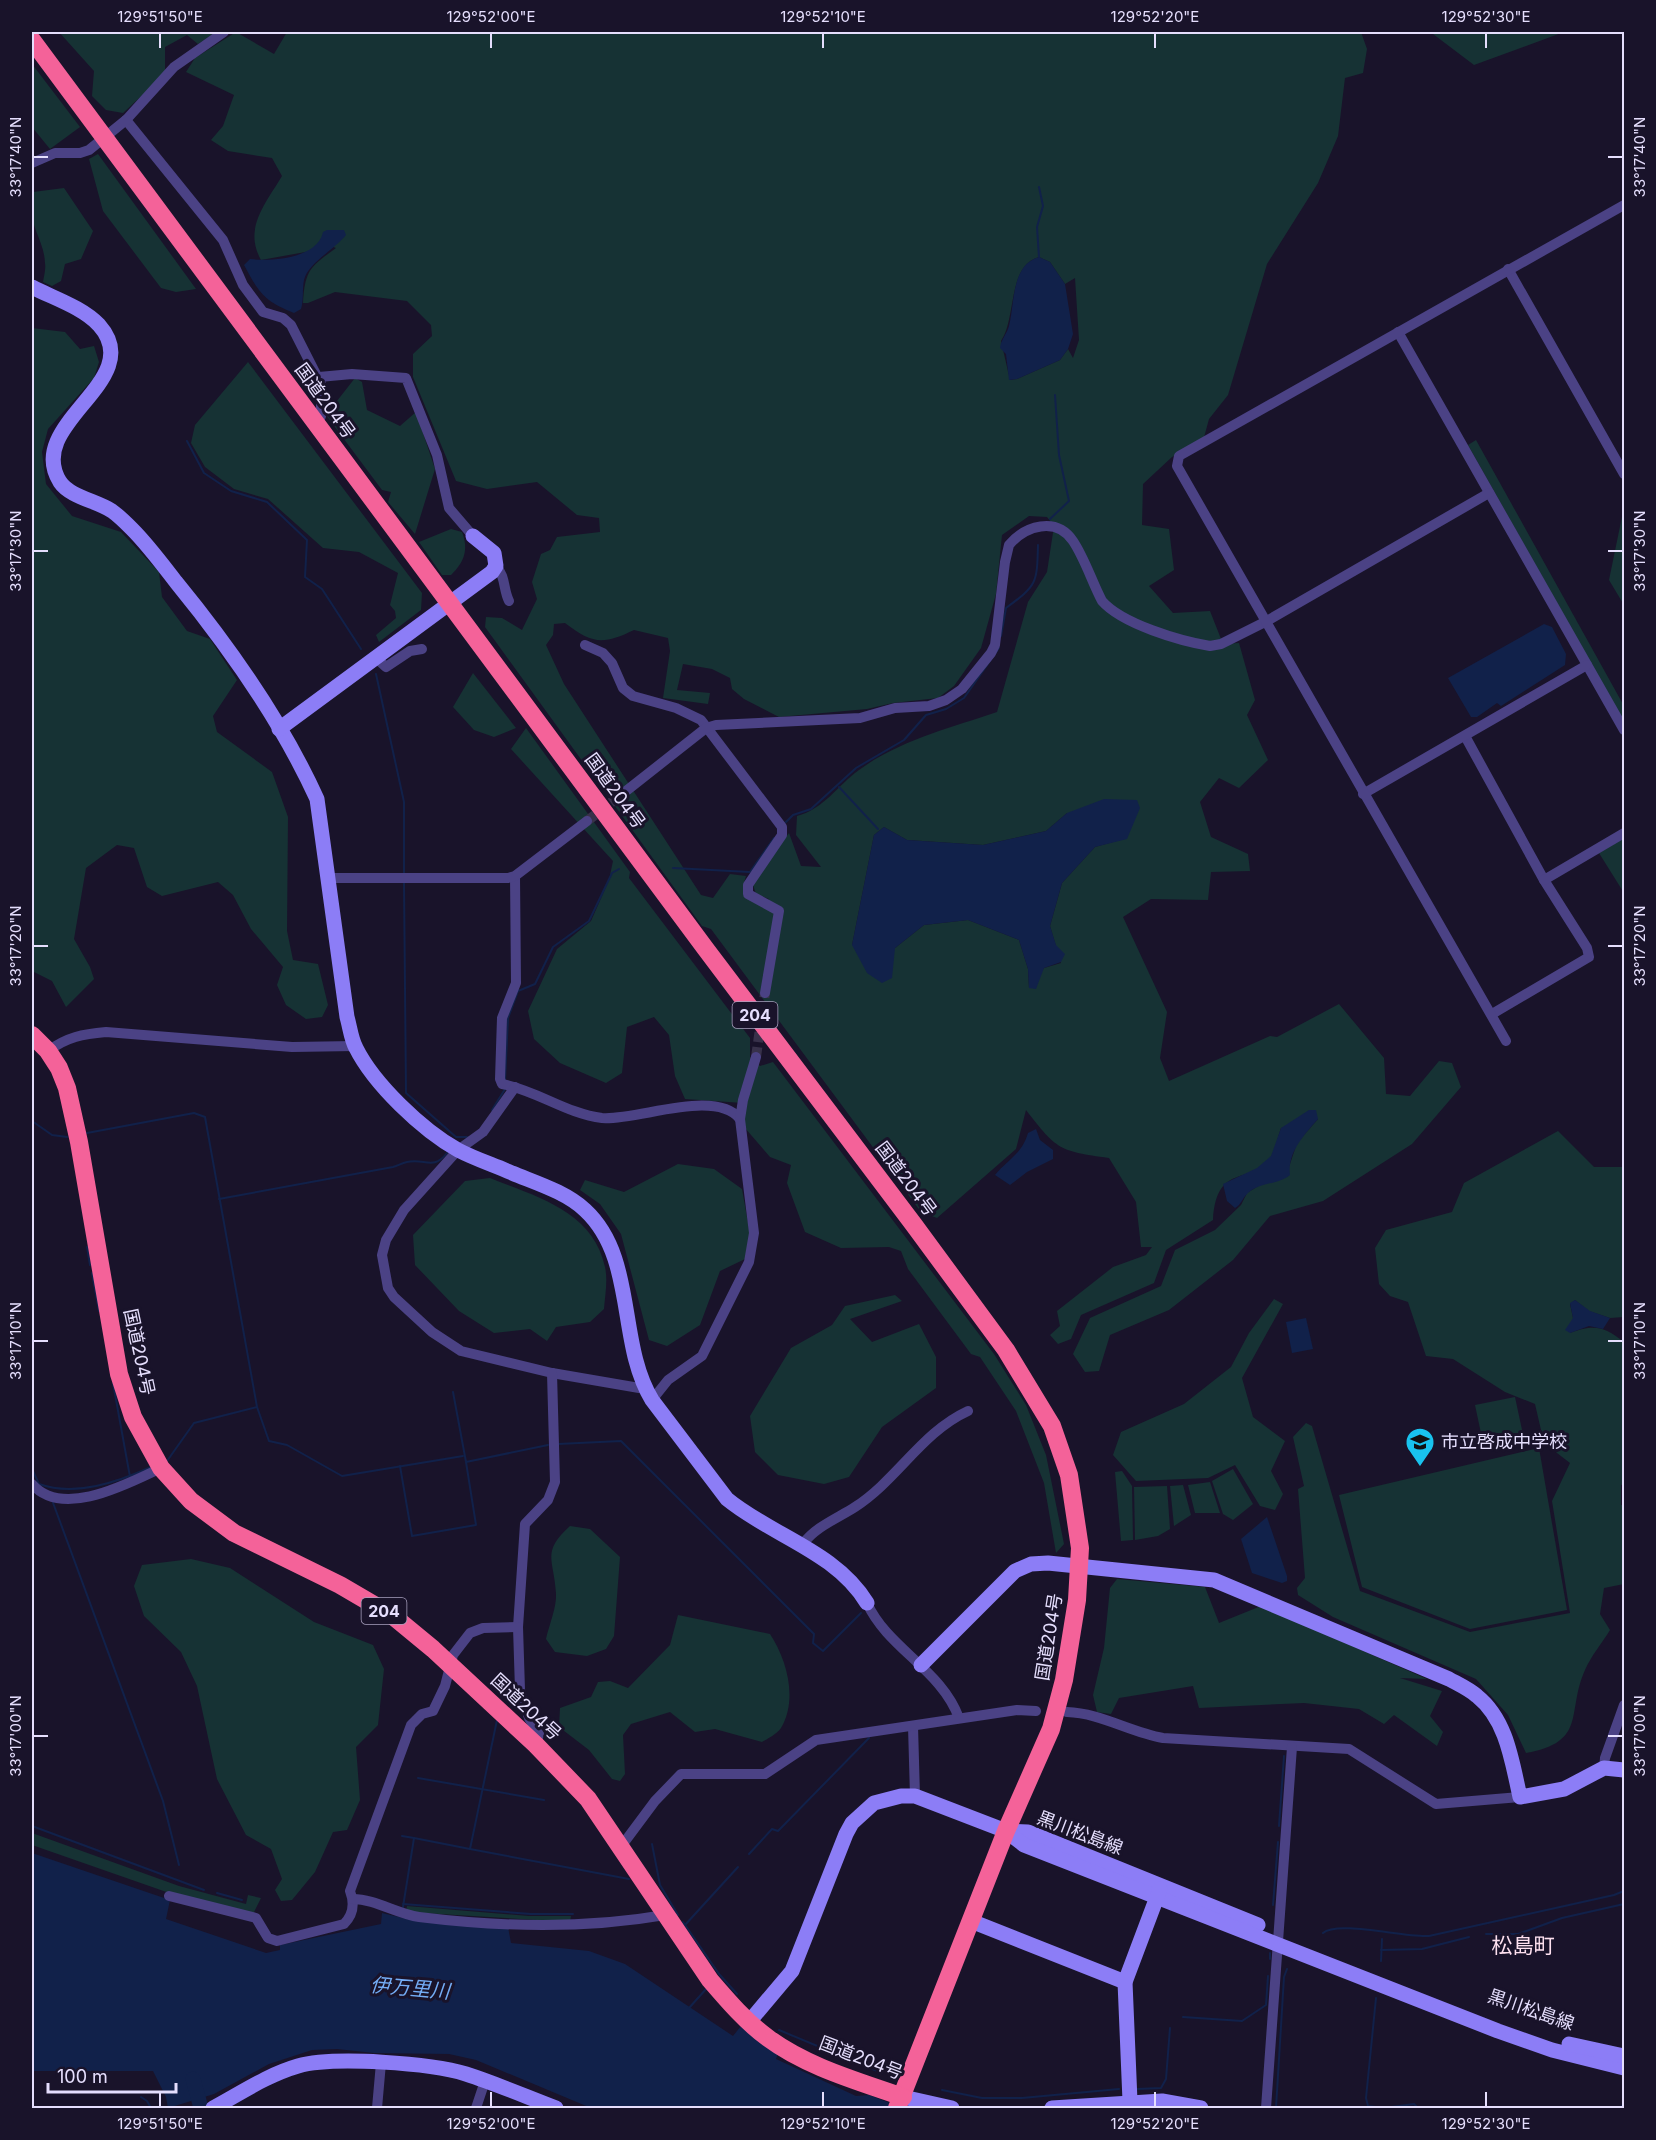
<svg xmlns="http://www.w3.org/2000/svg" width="1656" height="2140" font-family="Inter,'Noto Sans JP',sans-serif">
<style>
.green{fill:#163234;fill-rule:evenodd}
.water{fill:#11214a}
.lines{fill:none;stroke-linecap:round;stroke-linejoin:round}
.stream{stroke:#11214a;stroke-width:2}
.river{stroke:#11214a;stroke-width:15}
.street-tunnel{stroke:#38314a;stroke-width:10;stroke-dasharray:10 5;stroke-linecap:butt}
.street{stroke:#4b4285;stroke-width:10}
.secondary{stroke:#8c7df6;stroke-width:15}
.highway{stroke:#f46299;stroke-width:18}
.ticks{fill:none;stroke:#e5defd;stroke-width:2}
.labels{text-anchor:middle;stroke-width:6;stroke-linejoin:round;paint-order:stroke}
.shield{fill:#19132a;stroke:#a8a1be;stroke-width:1.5}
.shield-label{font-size:16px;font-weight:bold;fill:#e5defd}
.street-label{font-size:18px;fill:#e5defd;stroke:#19132a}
.poi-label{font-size:18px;fill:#e5defd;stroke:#19132a;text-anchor:start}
.water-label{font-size:20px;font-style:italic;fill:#74acf5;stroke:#19132a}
.quarter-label{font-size:21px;fill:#fde0ef;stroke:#19132a}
.neatline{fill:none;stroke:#e5defd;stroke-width:2}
.ticks-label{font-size:15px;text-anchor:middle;fill:#e5defd}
</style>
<rect width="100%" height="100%" fill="#19132a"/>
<g class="green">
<path d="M59 32H137L139 34 144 32H217L198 44 187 35 165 47V74L123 113 106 110 92 96 94 71Z"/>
<path d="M236 32 274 54 287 32H1361L1367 49 1363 73 1345 78 1338 136 1318 183 1267 264 1228 395 1209 419 1203 441 1172 457 1143 484 1142 525 1169 529 1174 570 1149 586 1173 613 1210 611 1223 644 1239 643 1255 700 1247 715 1268 760 1239 788 1219 778 1200 802 1211 837 1248 854 1250 871 1211 872 1208 900 1151 899 1123 917 1167 1012 1160 1058 1169 1081 1270 1036 1277 1037 1339 1004 1384 1058 1386 1094 1410 1096 1439 1061 1452 1063 1461 1087 1412 1144 1323 1201 1270 1216 1233 1260 1169 1310 1110 1335 1099 1371 1085 1372 1073 1354 1090 1318 1161 1286 1175 1250 1215 1230 1241 1205 1247 1193 1289 1167 1297 1143 1318 1119 1281 1128C1278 1136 1276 1148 1272 1155 1251 1188 1217 1160 1213 1220L1166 1250 1154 1283 1081 1315 1071 1339 1058 1344 1050 1335 1060 1326 1057 1311 1113 1267 1146 1255 1152 1247H1141L1136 1202 1109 1158C1059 1151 1057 1150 1026 1110L1016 1149 937 1218 921 1212 711 929 702 926 485 627 486 617 502 618 522 630 537 599 532 582 541 554 550 550 557 537 600 532 599 518 577 515 537 482 487 489 456 481 413 377V354L432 336 431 325 407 301 335 292 308 303H303C305 270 310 267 336 248L321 242 311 251 261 260C243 228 266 203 282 176L272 158 228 151 211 140 223 126 234 95 186 72 195 58ZM1039 257 1050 262 1065 284 1075 278 1079 340 1073 358 1068 349 1060 360 1017 379 1010 380 1001 341C1017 317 1007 266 1039 257ZM1029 516 1047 517 1054 526 1047 572 1028 602 997 712C950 728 900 740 859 770 837 786 824 809 797 816L796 835 821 867 801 866 789 833 752 882 756 894 769 899 762 907 743 886 746 876 730 874 713 898 701 895 564 684 546 645 553 635 554 624 565 623C592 644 603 645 634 630L668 638 670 651 663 698 708 704 710 693 677 690 683 664 712 669 730 678 732 689 744 699 779 717 867 709 893 703 938 698 954 686 981 648 996 594 1002 535ZM1067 813 1127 838 1095 847 1062 883 1050 926 1061 963 1044 968 1029 988 1028 969 1019 940 968 920 924 925 895 948 852 945 874 835 884 827 907 840 983 845 1046 831Z"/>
<path d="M1423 32H1564L1474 65 1433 34Z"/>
<path d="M32 64 80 127 50 149 32 127Z"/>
<path d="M98 154 196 289 176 292 161 288 103 211 89 159Z"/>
<path d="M64 188 93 231 81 259 65 264 61 281 52 286 43 282C44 276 46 269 45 263 44 237 25 224 33 192Z"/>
<path d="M32 328 65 332 80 349 94 346 99 362 94 378 48 429 42 452 46 484 72 516 121 532 159 572 162 597 187 631 210 639 237 680 213 716 217 732 272 772 288 817 287 931 293 960 318 964 328 1005 322 1017 306 1019 286 1005 277 985 283 967 251 929 233 895 218 882 162 896 147 887 134 848 117 845 86 868 74 939 90 967 94 979 66 1007 52 981 32 971Z"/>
<path d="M248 362 422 593 421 610 379 642 376 635 396 618 395 611 390 605 398 573 359 552 323 548 268 499 234 489 205 467 191 443 195 425Z"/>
<path d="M355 378 362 382 367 410 400 426 416 412 435 469 415 534 388 502 391 492 382 490 326 415Z"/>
<path d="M1476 440 1624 706V722L1468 445Z"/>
<path d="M1624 507V605L1609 580Z"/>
<path d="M451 529 462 532C469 550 464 562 451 575H442L419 542Z"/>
<path d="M473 673 516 728 494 737 474 730 453 707Z"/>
<path d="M526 728 630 872 629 878 750 1038V1057L760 1066 773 1062 994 1354 1026 1405 1046 1455 1064 1544 1056 1553 1044 1483 1016 1411 980 1357 971 1354 908 1269 901 1251 889 1247 841 1248 805 1232 787 1183 791 1165 770 1157 745 1128 743 1103 685 1099 675 1076 669 1035 654 1017 627 1027 622 1073 606 1083 560 1063 534 1039 528 1011 557 949 591 921 609 880 613 861 511 749Z"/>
<path d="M1624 838V893L1599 853Z"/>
<path d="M1558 1131 1594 1167H1624V1317L1610 1318 1589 1311 1575 1300 1570 1304 1573 1318 1570 1333C1594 1324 1604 1326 1624 1342V1484L1621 1485V1505H1624V1584L1604 1588 1600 1614 1610 1630C1602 1643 1591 1656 1585 1670 1566 1712 1588 1742 1526 1753L1508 1715 1476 1679 1333 1617 1298 1595 1297 1588 1305 1578 1298 1489 1304 1486 1293 1437 1306 1423 1312 1426 1360 1591 1470 1632 1570 1613 1552 1501 1570 1463 1544 1443 1535 1404 1505 1392 1453 1359 1426 1356 1408 1302 1390 1296 1379 1284 1375 1248 1386 1230 1452 1212 1464 1183Z"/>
<path d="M678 1164 714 1169 742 1189 750 1234 745 1259 720 1271 700 1325 667 1346 649 1340 621 1234 600 1204 580 1190 585 1180 624 1192Z"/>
<path d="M490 1178C537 1197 593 1211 605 1267 608 1280 605 1296 604 1309L590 1322 556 1327 547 1341 530 1329 494 1333 459 1311 415 1265 413 1235 465 1181Z"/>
<path d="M895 1295 902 1301 850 1319 872 1342 919 1324 936 1357V1388L882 1427 849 1477 824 1484 778 1475 755 1452 750 1416 791 1348 832 1325 845 1306Z"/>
<path d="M1274 1299 1283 1304 1242 1378 1253 1417 1285 1441 1271 1471 1283 1494 1275 1510 1260 1506 1235 1465 1208 1478 1136 1481 1113 1455 1121 1432 1184 1404 1231 1367 1249 1333Z"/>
<path d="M1515 1397 1525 1444 1485 1452 1475 1405Z"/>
<path d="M1539 1448 1567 1610 1470 1629 1362 1587 1339 1495Z"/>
<path d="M1233 1469 1253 1504 1233 1520 1223 1514 1212 1481Z"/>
<path d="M1122 1471 1132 1486 1133 1540 1121 1541 1115 1472Z"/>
<path d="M1210 1482 1220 1513H1195L1188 1485Z"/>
<path d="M1183 1485 1191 1515 1174 1526 1170 1486Z"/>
<path d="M1167 1486 1170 1529 1158 1536 1135 1540 1134 1487Z"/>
<path d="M570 1526 590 1529 620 1557 614 1636 606 1649 587 1656 555 1652 546 1639C549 1625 557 1607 556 1593 554 1559 541 1552 570 1526Z"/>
<path d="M191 1559 230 1568 314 1622 373 1645 384 1669 378 1725 356 1747 360 1800 347 1830 333 1832 315 1872 292 1900 281 1901 275 1890 282 1879 271 1849 246 1835 217 1779 197 1686 181 1652 144 1616 134 1586 142 1565Z"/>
<path d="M1117 1579 1205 1587 1219 1623 1261 1606 1427 1679 1400 1678 1442 1691 1430 1716 1443 1732 1437 1746 1394 1715 1384 1724 1359 1709 1304 1703 1199 1708 1193 1686 1119 1698 1111 1714 1097 1712 1093 1695 1104 1648 1110 1588Z"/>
<path d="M678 1615 770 1634C787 1660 798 1699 781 1728 777 1734 767 1739 762 1742L715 1729 695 1732 670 1712 631 1724 623 1735 625 1774 620 1781 612 1779 589 1750 559 1727 560 1708 591 1697 598 1682 610 1681 628 1688 670 1645Z"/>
<path d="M32 1833 179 1886 246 1904 248 1895 261 1898 253 1914 175 1895 32 1845Z"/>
<path d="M407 1906 529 1916H571L570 1922 406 1912Z"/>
</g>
<g class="water">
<path d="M327 230H344L346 235C334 250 308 263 304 280 302 290 304 300 301 309L294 313C264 301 259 293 244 265L250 259C272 262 318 258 323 232Z"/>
<path d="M1039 257 1050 262 1065 284 1073 334 1068 349 1060 360 1017 379 1009 380 1006 354 1000 348C1001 339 1007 334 1009 326 1015 303 1011 265 1039 257Z"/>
<path d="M1544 624 1552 627 1566 654 1565 665 1501 706 1497 703 1477 717H1471L1448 678Z"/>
<path d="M1104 799 1137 800 1140 808 1127 839 1095 847 1062 883 1050 926 1056 945 1065 954 1061 962 1044 968 1036 989 1029 988 1028 969 1019 940 968 920 924 925 895 948 892 978 882 983 867 973 852 945 874 835 884 827 907 840 983 845 1046 831 1067 813Z"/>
<path d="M1309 1110H1316L1318 1119C1304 1135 1287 1153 1290 1175 1278 1185 1260 1182 1248 1193 1242 1198 1242 1204 1235 1208L1227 1201 1223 1184 1257 1168 1271 1156 1281 1128Z"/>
<path d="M1036 1129 1040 1140 1053 1150V1159L1027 1172 1010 1185 995 1175C1008 1159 1022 1154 1028 1133Z"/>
<path d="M1575 1300 1590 1311 1610 1318 1603 1329 1589 1326 1570 1333 1565 1330 1573 1318 1570 1303Z"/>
<path d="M1306 1318 1313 1349 1292 1353 1286 1322Z"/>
<path d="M1267 1517 1287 1576V1581L1282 1583 1252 1573 1241 1539Z"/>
<path d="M32 1853 170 1900 166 1919 266 1953 280 1950V1945L381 1924 382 1913 416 1921 508 1927 511 1943 589 1951 625 1964 733 2036 741 2026 778 2053 776 2059 856 2096 869 2095 903 2108H591L476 2060 449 2054 374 2053 337 2049 312 2050 269 2064 214 2094 168 2108 166 2097 153 2071H32Z"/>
</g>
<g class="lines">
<g class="stream">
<path d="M1039 257 1037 227 1043 206 1039 187"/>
<path d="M187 441 204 473 231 491 267 502 307 540 305 577 322 589 361 649"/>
<path d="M1050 519 1069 501 1059 455 1055 395"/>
<path d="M1001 636 1006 608C1037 585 1037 584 1038 545"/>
<path d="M376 674 404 802V873"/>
<path d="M839 787 878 829"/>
<path d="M786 822 793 815 811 809 856 768 904 740 926 715 946 709 964 698 999 648"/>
<path d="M673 868 750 872 774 838"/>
<path d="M404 883 406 1093 456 1137H467"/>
<path d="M505 1080 508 1018 518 991 535 984 553 947 589 921 612 873 619 869"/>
<path d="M492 1110 505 1089"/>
<path d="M32 1121 52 1135 67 1137"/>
<path d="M87 1133 194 1113 205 1117 257 1407 269 1441 287 1445 342 1476 463 1456"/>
<path d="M219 1199 393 1167C397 1166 402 1163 407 1162 425 1158 433 1171 447 1153"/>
<path d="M87 1247 90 1265"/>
<path d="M92 1273 99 1311"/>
<path d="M113 1383 130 1477"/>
<path d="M453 1392 466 1462 548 1445"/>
<path d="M558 1444 621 1441 814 1634 813 1643 823 1651 861 1613"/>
<path d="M167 1461 194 1423 257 1407"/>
<path d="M400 1466 412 1536 476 1525 466 1462"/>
<path d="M32 1469 39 1484C75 1497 118 1482 151 1467"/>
<path d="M52 1500 163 1801 179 1865"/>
<path d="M418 1778 544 1800"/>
<path d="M32 1826 204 1890"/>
<path d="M1279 1826 1284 1756"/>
<path d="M402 1836 414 1838"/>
<path d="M652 1844 660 1885 678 1915"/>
<path d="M470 1849 629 1879"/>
<path d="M749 1854 772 1829 778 1831 869 1738"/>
<path d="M217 1893 242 1900"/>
<path d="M403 1904 531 1914H573"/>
<path d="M1273 1905 1278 1842"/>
<path d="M403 1907 414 1838 470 1849 497 1720"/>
<path d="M683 1922 719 1974 737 1994"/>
<path d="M685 1925 738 1867"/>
<path d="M1323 1933C1338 1920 1405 1938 1429 1936L1614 1895 1624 1891"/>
<path d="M1486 1934H1518L1562 1918 1624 1904"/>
<path d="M1381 1950 1422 1949 1469 1937"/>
<path d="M1270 1959V1953"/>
<path d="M1381 1961 1382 1939"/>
<path d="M1376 1998 1366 2098 1368 2106 1384 2108 1414 2104 1418 2108"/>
<path d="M689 2008 707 1988"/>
<path d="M1183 2017 1242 2021 1266 2005 1268 1976"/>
<path d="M779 2030 882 2073"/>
<path d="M1137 2089 1161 2088 1166 2079 1170 2028"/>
<path d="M942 2090 982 2098H1022L1119 2089"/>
<path d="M141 2097 147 2101 151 2108"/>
<path d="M1276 2108 1284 1977 1287 1969"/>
<path d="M1620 2108 1624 2104"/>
</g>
<path class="river" d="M193 2079 201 2108"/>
<g class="street-tunnel">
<path d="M587 821 621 795"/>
<path d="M756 1057 765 993"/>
</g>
<g class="street">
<path d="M126 120 223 240 243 285 263 312 283 318 291 325 321 384V416L317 426"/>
<path d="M32 163 55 153H80L89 150 126 120 174 67 224 32"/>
<path d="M1508 269 1624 474"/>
<path d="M1398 332 1624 730"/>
<path d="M319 377 352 374 406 378 437 455 449 508 473 536"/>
<path d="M496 566C506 577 503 589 509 601"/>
<path d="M585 645 603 653 612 663 623 688 633 696 676 708 701 720 782 827V835L748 885V894L779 911 765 993"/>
<path d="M375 657 386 667 410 651 422 649"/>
<path d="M1465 736 1544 880 1587 948 1589 957 1492 1014"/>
<path d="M1363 794 1587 665"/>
<path d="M621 795 706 728 716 725 860 718 895 708 929 706 946 700 962 689 991 653 995 645 1005 562 1009 545C1025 526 1056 516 1073 541 1085 559 1092 582 1102 601 1122 624 1180 641 1210 646L1221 644 1265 622 1489 493"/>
<path d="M515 876 516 983 502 1018 500 1079 502 1084C536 1090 567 1114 602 1118 637 1121 715 1088 740 1119"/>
<path d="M329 878H508L515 876 587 821"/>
<path d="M1544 880 1624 833"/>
<path d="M1506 1041 1177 466 1179 456 1624 205"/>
<path d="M48 1051C67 1037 83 1034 106 1032L292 1047 355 1046"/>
<path d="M515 1087 483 1132 458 1150 404 1210 386 1240 382 1255 388 1288 394 1297 432 1332 461 1351 552 1373 645 1389"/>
<path d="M652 1400 668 1380 702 1356 749 1262 754 1233 740 1119 743 1100 756 1057"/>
<path d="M32 1484C62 1519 127 1484 161 1468"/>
<path d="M803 1544C815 1527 838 1518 855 1507 897 1480 922 1432 968 1411"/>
<path d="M867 1603C888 1649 941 1669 959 1718"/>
<path d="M1067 1712C1100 1713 1130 1732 1163 1738L1349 1749 1436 1804 1520 1797"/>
<path d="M913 1726 915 1796"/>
<path d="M536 1745 539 1734 529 1718 520 1690 518 1627 525 1524 548 1500 555 1482 552 1373"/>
<path d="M1604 1768 1605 1758 1624 1705"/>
<path d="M620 1848 655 1801 681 1774H765L816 1740 1017 1710 1036 1711"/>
<path d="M169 1896 256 1918 268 1938 277 1941 344 1924C353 1915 355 1904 350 1891L411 1725 422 1714 433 1711 445 1686 453 1655 470 1633 483 1628 518 1627"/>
<path d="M353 1899C375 1899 397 1914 419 1917 500 1927 585 1929 665 1915"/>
<path d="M377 2108 381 2063"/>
<path d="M476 2108 485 2081"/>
<path d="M1266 2108 1292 1747"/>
</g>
<g class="secondary">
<path d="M32 287C53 298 82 307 99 325 149 381 23 423 60 482 70 497 97 501 112 511 119 516 126 523 132 529 148 545 162 564 176 582 230 648 281 720 317 799L347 1017C350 1027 351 1039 356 1048 374 1084 422 1130 458 1150 475 1159 494 1165 512 1173 536 1183 566 1192 585 1210 637 1258 617 1343 652 1400L727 1499C772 1536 835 1551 867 1603"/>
<path d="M279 729 492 572 496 566 494 553 473 536"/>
<path d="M921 1665 1015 1571 1031 1564 1048 1563 1214 1580 1449 1679C1458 1684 1469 1689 1477 1696 1507 1720 1512 1762 1520 1797L1564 1789 1604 1768 1624 1770"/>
<path d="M1006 1831 1028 1832 1258 1925"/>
<path d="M971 1921 1125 1982"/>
<path d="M749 2022 792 1971 846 1834 852 1823 874 1803 901 1796H915L1006 1831 1024 1845 1498 2031 1552 2050 1624 2068"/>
<path d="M1569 2044 1624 2056"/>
<path d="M903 2097 952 2108"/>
<path d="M1130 2101 1125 1982 1160 1889"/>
<path d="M213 2108C241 2093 267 2075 298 2066 333 2056 431 2063 466 2074 497 2084 527 2097 556 2108"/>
<path d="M1052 2108 1162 2101 1201 2108"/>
</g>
<g class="highway">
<path d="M32 40 705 948 914 1225 1006 1350 1052 1426 1069 1475 1080 1548 1077 1600 1064 1680 1051 1729 1006 1831 897 2108"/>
<path d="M32 1035 48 1051 59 1068 67 1088 79 1142 119 1374 133 1417 161 1468 191 1501 234 1533 340 1585 393 1616 433 1649 536 1745 588 1799 710 1980C728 2001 746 2022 768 2038 807 2067 858 2081 903 2097"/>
</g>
</g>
<path class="ticks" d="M160 33V48M491 33V48M823 33V48M1155 33V48M1486 33V48M33 157H48M1608 157H1623M33 551H48M1608 551H1623M33 946H48M1608 946H1623M33 1341H48M1608 1341H1623M33 1736H48M1608 1736H1623M160 2092V2107M491 2092V2107M823 2092V2107M1155 2092V2107M1486 2092V2107"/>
<defs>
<g id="school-pin" transform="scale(1.5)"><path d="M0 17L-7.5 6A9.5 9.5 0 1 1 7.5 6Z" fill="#19c3ee" stroke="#19132a"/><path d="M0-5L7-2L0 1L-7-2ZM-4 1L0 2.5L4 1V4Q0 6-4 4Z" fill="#111"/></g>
</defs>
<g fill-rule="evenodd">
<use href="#school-pin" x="1420" y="1442"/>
</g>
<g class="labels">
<g class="shield">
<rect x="732.5" y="1002" width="45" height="26" rx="4.5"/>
<rect x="361.5" y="1598" width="45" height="26" rx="4.5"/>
</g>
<g class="shield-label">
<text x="755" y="1021">204</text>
<text x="384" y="1617">204</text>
</g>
<g class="street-label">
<text transform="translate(325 401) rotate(54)" y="6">国道204号</text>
<text transform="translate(615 791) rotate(54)" y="6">国道204号</text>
<text transform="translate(906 1179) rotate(53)" y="6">国道204号</text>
<text transform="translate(139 1352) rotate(78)" y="6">国道204号</text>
<text transform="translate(1049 1637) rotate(-81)" y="6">国道204号</text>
<text transform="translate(526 1707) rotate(43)" y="6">国道204号</text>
<text transform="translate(1080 1833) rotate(21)" y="6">黒川松島線</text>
<text transform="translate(1531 2010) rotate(19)" y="6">黒川松島線</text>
<text transform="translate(861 2058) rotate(21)" y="6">国道204号</text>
</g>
<g class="poi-label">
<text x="1441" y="1448">市立啓成中学校</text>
</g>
<g class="water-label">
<text transform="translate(410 1988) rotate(5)" y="7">伊万里川</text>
</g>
<g class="quarter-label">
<text x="1523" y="1953">松島町</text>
</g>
</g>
<rect width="1656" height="2140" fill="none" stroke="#19132a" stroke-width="66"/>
<path d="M48 2083v9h128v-9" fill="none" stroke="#e5defd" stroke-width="3"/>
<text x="57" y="2083" font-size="18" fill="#e5defd" stroke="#19132a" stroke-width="4.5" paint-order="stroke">100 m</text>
<rect x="33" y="33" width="1590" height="2074" class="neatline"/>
<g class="ticks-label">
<text x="160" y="22">129°51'50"E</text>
<text x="491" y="22">129°52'00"E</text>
<text x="823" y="22">129°52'10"E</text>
<text x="1155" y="22">129°52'20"E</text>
<text x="1486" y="22">129°52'30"E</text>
<text transform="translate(16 157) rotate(-90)" y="5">33°17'40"N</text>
<text transform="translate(1640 157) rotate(-90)" y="5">33°17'40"N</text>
<text transform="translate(16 551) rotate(-90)" y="5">33°17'30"N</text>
<text transform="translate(1640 551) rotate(-90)" y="5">33°17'30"N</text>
<text transform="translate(16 946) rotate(-90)" y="5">33°17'20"N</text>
<text transform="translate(1640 946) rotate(-90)" y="5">33°17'20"N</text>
<text transform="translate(16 1341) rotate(-90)" y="5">33°17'10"N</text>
<text transform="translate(1640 1341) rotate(-90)" y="5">33°17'10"N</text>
<text transform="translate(16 1736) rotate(-90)" y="5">33°17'00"N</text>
<text transform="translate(1640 1736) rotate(-90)" y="5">33°17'00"N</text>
<text x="160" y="2129">129°51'50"E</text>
<text x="491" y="2129">129°52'00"E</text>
<text x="823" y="2129">129°52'10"E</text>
<text x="1155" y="2129">129°52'20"E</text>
<text x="1486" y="2129">129°52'30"E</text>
</g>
</svg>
